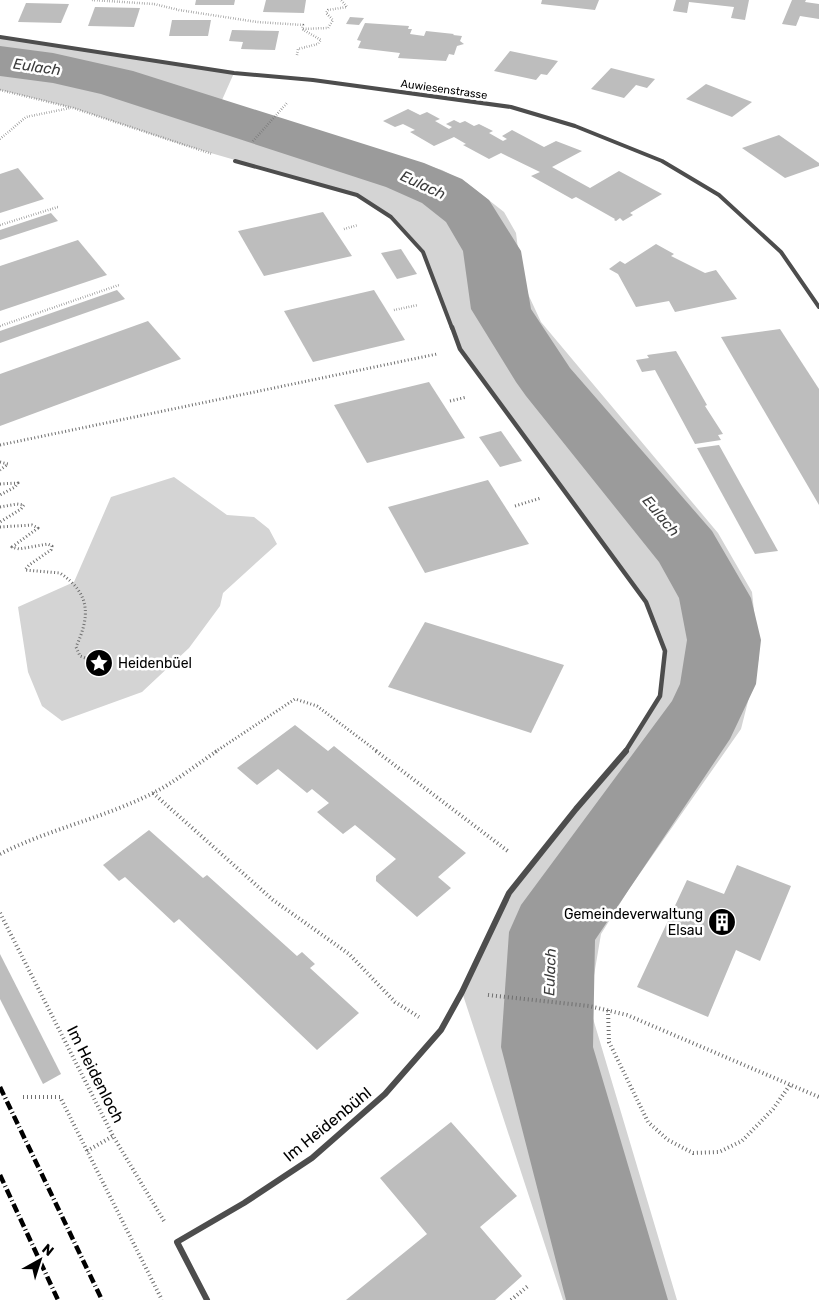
<svg xmlns="http://www.w3.org/2000/svg" width="819" height="1300" font-family="Rubik,sans-serif">
<style>
.green{fill:#d4d4d4}
.lines{fill:none;stroke-linecap:round;stroke-linejoin:round}
.river{fill:#9b9b9b;fill-rule:evenodd}
.building{fill:#bdbdbd}
.path-far2{stroke:#6f6f6f;stroke-width:2.5;stroke-dasharray:0.5 2;stroke-linecap:butt}
.path-far1{stroke:#6f6f6f;stroke-width:3;stroke-dasharray:1 2.5;stroke-linecap:butt}
.path{stroke:#6f6f6f;stroke-width:4;stroke-dasharray:1 3;stroke-linecap:butt}
.street-far2{stroke:#4d4d4d;stroke-width:4}
.street-far1{stroke:#4d4d4d;stroke-width:4.5}
.street{stroke:#4d4d4d;stroke-width:6}
.rail{stroke:#000;stroke-width:4.5;stroke-dasharray:9 3 1 3;stroke-linecap:butt}
.labels{text-anchor:middle;stroke-width:5;stroke-linejoin:round;paint-order:stroke}
.far-street-label{font-size:11px;fill:#000;stroke:#fff}
.poi-label{font-size:14px;fill:#000;stroke:#fff;text-anchor:start}
.water-label{font-size:15px;font-style:italic;fill:#3c3c3c;stroke:#fff}
.near-street-label{font-size:16px;fill:#000;stroke:#fff}
</style>
<rect width="100%" height="100%" fill="#fff"/>
<g class="green">
<path d="M0 37 234 73 222 100 442 170 467 183 504 212 516 233 522 281 541 322 718 533 752 592 759 658 741 729 629 889 601 934 589 1005 677 1300H563L462 992 509 893 629 747 660 696 665 651 646 602 460 349 423 252 392 217 357 195 183 145 73 108 0 90Z"/>
<path d="M174 477 227 515 254 517 269 529 277 544 223 593 220 606 189 648 142 692 62 721 42 706 28 672 18 607 74 582 111 497Z"/>
</g>
<g class="lines">
<path class="river" d="M0 46 53 53 133 71 424 163 462 179 489 200 521 251 531 309 570 368 712 531 751 598 761 640 756 684 730 739 595 940 593 1047 668 1300H566L501 1047 509 932 521 905 672 701 680 684 687 640 679 598 659 562 526 396 516 382 471 309 463 251 446 222 422 203 386 187 101 94 53 83 0 76Z"/>
</g>
<g class="building">
<path d="M196 0H235L234 5H195Z"/>
<path d="M266 0H306L304 13 263 12Z"/>
<path d="M542 0H599L595 10 541 4Z"/>
<path d="M676 0H749L745 20 731 18 734 7 689 2 687 13 673 11Z"/>
<path d="M792 0H806L805 2 819 4V19L800 16 796 26 782 24Z"/>
<path d="M26 3 69 4 61 23 18 22Z"/>
<path d="M95 7 140 8 134 27 88 26Z"/>
<path d="M350 17 364 18 359 25 346 24Z"/>
<path d="M172 20H211L208 36H169Z"/>
<path d="M365 23 409 26 408 29H412L410 34 424 36 426 31 454 34 453 35 462 36 460 41 464 44 457 46 454 55 449 54 446 61 398 58 400 53 358 48 361 41 357 40Z"/>
<path d="M232 30 279 31 275 50 241 49 243 42 229 41Z"/>
<path d="M510 51 558 61 547 75 541 74 536 80 494 71Z"/>
<path d="M611 68 655 79 647 88 636 85 624 98 591 89Z"/>
<path d="M706 84 752 102 732 117 686 99Z"/>
<path d="M408 109 420 115 427 112 440 119 435 121 449 129 452 127 446 124 454 120 460 123 465 121 474 126 479 124 493 131 489 133 503 141 507 139 502 136 512 130 544 147 556 141 582 151 552 167 590 188 619 171 662 194 630 213 633 215 623 221 620 218 616 221 614 220 615 219 576 197 572 199 531 176 540 172 501 153 489 159 463 145 466 144 454 137 434 146 410 132 415 130 403 124 395 127 383 121Z"/>
<path d="M779 135 819 163V166L785 178 742 148Z"/>
<path d="M18 168 44 199 0 213V174Z"/>
<path d="M323 212 352 256 264 276 238 231Z"/>
<path d="M51 213 58 221 0 240V230Z"/>
<path d="M78 240 107 275 0 311V266Z"/>
<path d="M656 244 674 254 671 256 705 273 716 270 737 299 675 312 669 301 636 307 618 274 609 269 620 261 625 264Z"/>
<path d="M401 249 417 274 397 279 381 253Z"/>
<path d="M117 290 125 299 0 343V331Z"/>
<path d="M374 290 405 340 313 362 284 311Z"/>
<path d="M148 321 181 359 0 426V374Z"/>
<path d="M780 329 819 389V505L721 337Z"/>
<path d="M676 351 707 405 705 406 723 434 718 435 721 440 695 444 655 370 642 372 636 360 649 358 647 355Z"/>
<path d="M429 382 465 438 367 463 334 405Z"/>
<path d="M501 431 522 461 500 467 479 437Z"/>
<path d="M719 445 778 551 755 554 697 448Z"/>
<path d="M488 480 529 544 425 573 388 507Z"/>
<path d="M425 622 564 665 531 733 388 687Z"/>
<path d="M295 725 328 751 334 746 466 853 438 877 451 888 417 917 376 881V876L396 859 355 825 343 834 317 812 329 803 312 789 307 793 278 769 257 785 237 768Z"/>
<path d="M149 830 203 878 207 875 297 956 302 952 315 964 310 968 359 1013 317 1050 179 919 174 923 125 877 119 881 103 865Z"/>
<path d="M737 865 791 886 760 961 736 950 708 1017 637 987 687 880 724 894Z"/>
<path d="M0 954 61 1074 43 1084 0 999Z"/>
<path d="M451 1122 517 1196 480 1227 522 1276 495 1300H346L427 1234 380 1178Z"/>
</g>
<g class="lines">
<g class="path-far2">
<path d="M92 0 154 4 179 10 257 22 303 25 302 29"/>
<path d="M297 55 298 49 318 44 321 40 302 29 328 28 333 20 326 13 328 10 347 7 341 0"/>
<path d="M0 90 73 108 212 154"/>
<path d="M0 139 26 117 70 108"/>
<path d="M253 141 287 103"/>
<path d="M0 225 58 207"/>
<path d="M344 229 358 225"/>
<path d="M394 310 418 305"/>
<path d="M0 326 119 285"/>
</g>
<g class="path-far1">
<path d="M450 401 467 397"/>
<path d="M0 445 437 354"/>
<path d="M0 462 8 464 0 470"/>
<path d="M0 484 18 483 15 487 0 495"/>
<path d="M515 506 541 498"/>
<path d="M0 507 17 504 24 505 21 509 0 522"/>
<path d="M0 527 32 525 38 528 12 547 19 549 48 544 52 546 51 550 29 565 25 570 60 573C91 594 90 616 76 647L80 656 99 663"/>
<path d="M215 752 295 699 317 706 378 752"/>
</g>
<g class="path">
<path d="M376 751 509 852"/>
<path d="M153 793 273 900 349 954 395 1002 419 1017"/>
<path d="M0 854C49 829 104 818 153 793 175 782 196 765 217 751"/>
<path d="M0 913 113 1136 164 1221"/>
<path d="M488 995 589 1006 627 1015 819 1097"/>
<path d="M608 1010 609 1042 648 1122 668 1140 693 1153 719 1152 742 1141 773 1109 790 1085"/>
<path d="M23 1097H60L162 1300"/>
<path d="M87 1151 113 1136"/>
<path d="M511 1300 528 1286"/>
</g>
<g class="street-far2">
<path d="M0 37 234 73 313 80 511 107 575 126 662 161 719 195 781 252 819 307"/>
<path d="M235 161 357 195 391 217 423 252 452 328"/>
</g>
<path class="street-far1" d="M452 327 460 349 646 602 665 651 660 696 625 752"/>
<path class="street" d="M207 1300 177 1242 244 1203 312 1158 385 1094 441 1030 462 992 509 893 576 809 626 751"/>
<g class="rail">
<path d="M0 1087 102 1300"/>
<path d="M0 1175 58 1300"/>
</g>
</g>
<defs>
<g id="sight-disc" transform="scale(1.4375)"><circle r="9.5" fill="#000" stroke="#fff"/><path d="M0-6L1.8-2.2L6-1.7L2.9 1.2L3.7 5.4L0 3.3L-3.7 5.4L-2.9 1.2L-6-1.7L-1.8-2.2Z" fill="#fff"/></g>
<g id="building-disc" transform="scale(1.4375)"><circle r="9.5" fill="#000" stroke="#fff"/><path d="M-4-6H4V6H1V3H-1V6H-4ZM-2.5-4.3h1.7v1.8h-1.7ZM.8-4.3h1.7v1.8H.8ZM-2.5-1h1.7V.8h-1.7ZM.8-1h1.7V.8H.8Z" fill="#fff"/></g>
</defs>
<g fill-rule="evenodd">
<use href="#sight-disc" x="99" y="663"/>
<use href="#building-disc" x="722" y="922"/>
</g>
<g class="labels">
<g class="far-street-label">
<text transform="translate(444 89) rotate(8)" y="4">Auwiesenstrasse</text>
</g>
<g class="poi-label">
<text x="118" y="668">Heidenbüel</text>
<text x="703" y="919" text-anchor="end">Gemeindeverwaltung<tspan x="703" dy="16">Elsau</tspan></text>
</g>
<g class="water-label">
<text transform="translate(37 67) rotate(8)" y="5">Eulach</text>
<text transform="translate(423 185) rotate(25)" y="5">Eulach</text>
<text transform="translate(661 516) rotate(50)" y="5">Eulach</text>
<text transform="translate(550 972) rotate(-88)" y="5">Eulach</text>
</g>
<g class="near-street-label">
<text transform="translate(96 1074) rotate(63)" y="6">Im Heidenloch</text>
<text transform="translate(327 1124) rotate(-39)" y="6">Im Heidenbühl</text>
</g>
</g>
<g transform="translate(40 1260) rotate(39)" stroke="#ffffff" stroke-width="4" paint-order="stroke">
<path d="M0-4L9 19L0 12L-9 19Z" fill="#000000"/>
<text y="-8" font-size="14" font-weight="bold" text-anchor="middle" fill="#000000">N</text>
</g>
</svg>
